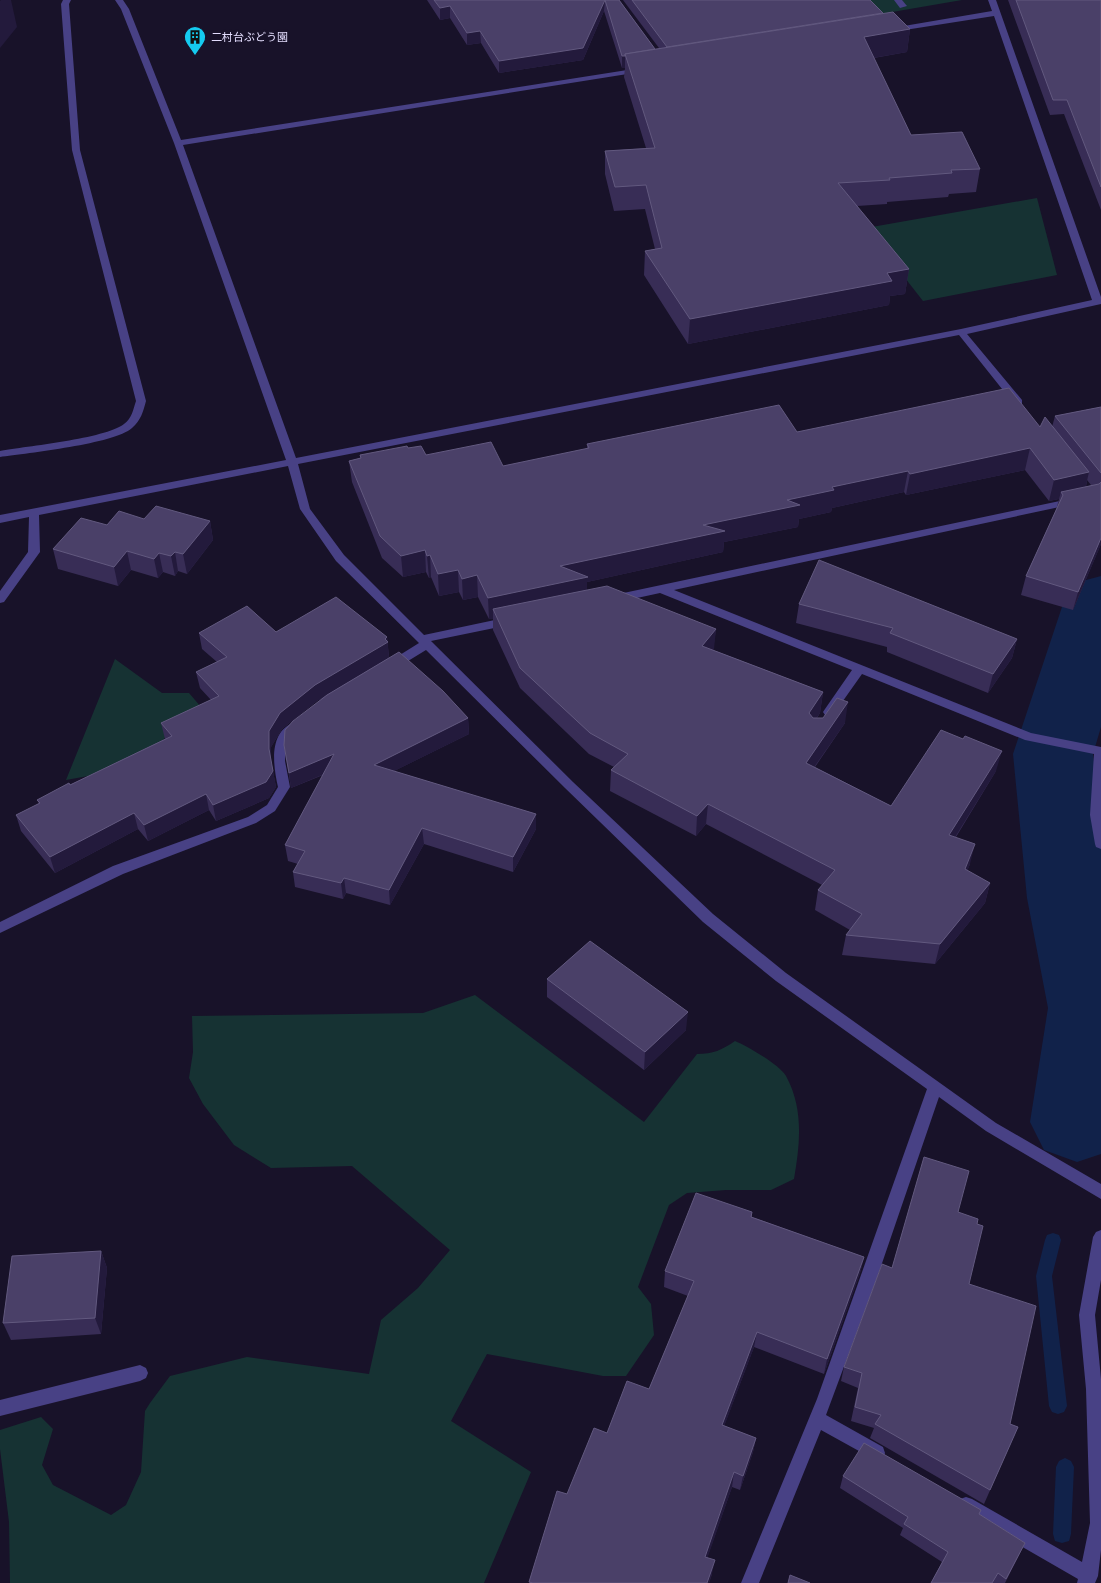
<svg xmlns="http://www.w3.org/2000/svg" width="1101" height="1583" font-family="Quicksand,'Noto Sans JP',sans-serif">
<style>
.green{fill:#163233}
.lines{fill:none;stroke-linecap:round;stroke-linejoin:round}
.stream{fill:#11224a;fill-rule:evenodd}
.river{fill:#11224a;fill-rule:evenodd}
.minor{fill:#484185;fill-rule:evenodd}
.wall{fill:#382d56;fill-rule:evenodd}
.shaded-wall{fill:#231a3c}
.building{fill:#4a4068;stroke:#62597f}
.labels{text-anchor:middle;stroke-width:4.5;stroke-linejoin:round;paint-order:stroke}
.far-poi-label{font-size:11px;fill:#e3ddfd;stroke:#181229;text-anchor:start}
</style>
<rect width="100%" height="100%" fill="#181229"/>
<g class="green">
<path d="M855 0H962L869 16Z"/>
<path d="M1037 198 1057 275 923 301 866 228Z"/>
<path d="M115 659 162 693H189L201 707 181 720 163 740 110 772 66 780Z"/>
<path d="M475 995 644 1122 697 1054C713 1054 722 1050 735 1041 747 1046 780 1065 786 1076 804 1109 800 1144 794 1179L771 1190H726L687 1193 669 1205 638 1287 651 1304 654 1335 626 1376H603L487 1354 451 1421 531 1472 484 1583H10L9 1522 0 1449V1430L41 1417 53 1429 42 1465 53 1485 111 1515 126 1505 141 1472 145 1411 150 1403 170 1376 247 1357 369 1374 381 1320 418 1288 450 1250 352 1166 271 1168 234 1145 203 1104 189 1078 193 1052 192 1016 423 1013Z"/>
</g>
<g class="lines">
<g class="stream">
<path d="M1053 1233 1059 1235 1061 1240 1052 1276 1067 1406 1064 1412 1058 1414 1052 1412 1049 1406 1036 1276 1045 1240 1047 1235Z"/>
<path d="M1065 1458 1071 1461 1074 1467 1071 1534 1069 1541 1062 1543 1055 1541 1053 1534 1056 1467 1059 1461Z"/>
</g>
<path class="river" d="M1101 576V727L1093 754 1101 813V1154L1077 1162 1044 1150 1030 1122 1048 1008 1027 898 1013 754 1064 601 1075 583Z"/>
<g class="minor">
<path d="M63 0H71L69 4 80 150 146 401C143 412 141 420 132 428 114 444 28 453 0 457V451C27 446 104 439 124 424 132 418 133 410 136 401L72 150 61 4Z"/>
<path d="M115 0H123L129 9 181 140 640 68 644 70 640 72 183 145 296 458 961 329 1092 300 994 16 892 32 888 30 892 28 992 11 988 0H996L1101 297V304L967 334 1022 400V404H1014L959 335 298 464 310 509 344 555 424 635 509 617 513 618 515 621 513 624 509 625 431 641 573 782 713 914 786 973 996 1123 1101 1184V1199L986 1131 939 1097 878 1275 826 1415 883 1447 885 1453 883 1459 877 1461 821 1430 759 1583H741L817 1399 927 1089 776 981 703 922 565 788 426 650 395 669H387L385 666 387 663 419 643 336 561 300 509 288 466 39 515 40 552 4 602 0 603V591L28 552 29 517 0 523V515L286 460 174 143 121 9Z"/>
<path d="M894 0H902L907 6 900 8Z"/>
<path d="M1074 498 1079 501 1078 503 674 590 1031 733 1101 747V849L1096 847 1095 844 1090 815 1094 754 1025 740 862 674 833 715H825L823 712 825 709 852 670 660 593 614 603 608 599 614 595Z"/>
<path d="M296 722 302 726 286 747 285 761 290 787 275 811 256 823 123 874 0 933V922L113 866 248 817 267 805 278 787C273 765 268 730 296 722Z"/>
<path d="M1101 1230V1280L1095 1315 1101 1379V1550L1098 1576 1095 1583H1077L1078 1579 960 1511 958 1505 960 1499 966 1497 972 1499 1082 1562 1090 1523 1086 1389 1079 1315 1093 1237 1096 1232Z"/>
<path d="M140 1365 146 1368 148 1373 146 1378 140 1381 0 1416V1400Z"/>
</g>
</g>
<g class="wall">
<path d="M427 0H619L655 49 659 48 623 0H870L883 13 910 29 907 52 874 58 911 135 980 169 976 192 949 194 948 197 887 202V204L857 206 909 269 905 294 890 296 889 305 688 344 644 275 645 251 655 249 645 209 614 211 605 174V151L646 148 624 77 625 68H622L604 11 583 60 499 73 481 43 467 45 450 18 440 20Z"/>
<path d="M1008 0H1101V210L1064 114 1050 115Z"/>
<path d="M1101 407V544L1073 610 1021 595 1026 576 1056 510 1059 499 1049 501 1025 470 906 495 904 492 832 508 831 512 799 519 798 527 724 542 723 552 587 582V590L716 629 713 650 823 692 820 713 817 718 845 723 815 767 891 806 996 771 956 837 970 864 967 871 990 883 985 903 935 964 842 955 846 935 850 930 815 910 818 890 822 885 706 824 696 836 610 791 611 770 614 767 589 754 520 688 493 630V619H489L478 597 463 600 459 592 439 596 431 577 429 578 426 572 403 577 382 558 352 482 349 461 360 458V455L408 448 426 455 503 466 587 449V444L797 432 1052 427 1055 416ZM1087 480 1091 485 1086 487Z"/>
<path d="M144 519 210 521 213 540 187 574 178 571 175 576 163 572 158 578 131 570 118 586 58 569 53 549 107 525Z"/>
<path d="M799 604 1017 639 1012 658 988 693 887 652V647L796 623Z"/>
<path d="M276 632 387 637 389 657 468 718 469 734 394 771 536 814V829L513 872 424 844 390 905 346 893 343 899 295 887 293 872 298 864 288 861 285 845 323 775 291 788 284 745 322 698 317 701 282 729 271 747V761L276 787 269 798 216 821 209 810 148 841 138 829 55 873 21 831 16 815 39 804 37 800 70 785 165 739 161 723 211 700 200 688 196 672 217 662 202 649 199 633Z"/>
<path d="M547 979 686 1030 644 1070 547 997Z"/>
<path d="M752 1212V1217L864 1257 860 1273 824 1374 754 1347 724 1426 756 1438 753 1452 740 1490 732 1487 707 1558 712 1574 709 1583H529L567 1494 607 1433 649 1389 688 1296 664 1287 665 1271Z"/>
<path d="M101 1251 107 1268 101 1334 11 1340 3 1323Z"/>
<path d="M892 1268 969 1284 1010 1424 1018 1427 984 1504 870 1438 874 1428 851 1421 858 1388 841 1381 844 1367Z"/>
<path d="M843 1476 979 1514 1025 1543 1005 1583H931L942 1562 900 1535 903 1528 840 1488Z"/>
</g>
<g class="shaded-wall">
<path d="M1 0H11L17 27 0 48V1Z"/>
<path d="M605 0 604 11 583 60 499 73V61Z"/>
<path d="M450 6V18L440 20V8Z"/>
<path d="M910 29 907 52 861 60 864 37Z"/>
<path d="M480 31 481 43 467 45V33Z"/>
<rect x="622" y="56" width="3" height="12"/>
<path d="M909 269 905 294 890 296 889 305 688 344 690 319 887 273Z"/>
<path d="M1030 448 1025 470 906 495 910 474Z"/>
<path d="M908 471 904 492 832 508 831 512 799 519 798 527 724 542 723 552 587 582V599L493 609V619H489L488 598 560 566 703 525 832 487Z"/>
<path d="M1089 472 1084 494 1061 492 1059 499 1049 501 1054 480Z"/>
<path d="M210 521 213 540 187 574 183 554Z"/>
<path d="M1101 538V544L1073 610 1078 592Z"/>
<path d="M425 550 426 572 403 577 401 556Z"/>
<path d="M127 551 131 570 118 586 114 567Z"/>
<path d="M175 552 178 571 175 576 171 556Z"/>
<path d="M159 553 163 572 158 578 154 559Z"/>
<path d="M430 555 431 577 429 578 427 556Z"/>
<path d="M458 570 459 592 439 596 438 574Z"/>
<path d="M477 575 478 597 463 600 462 579Z"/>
<path d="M716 629 714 649 700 666 702 646Z"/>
<path d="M387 637 389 658 317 701 282 729 271 747V765L269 749V731L280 713 315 685Z"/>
<path d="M1017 639 1012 658 988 693 993 674Z"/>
<path d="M823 692 820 713 806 733 809 713Z"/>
<path d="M848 702 845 723 803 783 806 763Z"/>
<path d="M468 718 469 734 376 780 374 765Z"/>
<path d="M1002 751 996 771 944 855 949 835Z"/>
<path d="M334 754 336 769 291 788 289 773Z"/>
<path d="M273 771 276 787 269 798 216 821 213 805Z"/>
<path d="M206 794 209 810 148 841 144 825Z"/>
<path d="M708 804 706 824 696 836 697 816Z"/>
<path d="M134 813 138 829 55 873 50 857Z"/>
<path d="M536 814V829L513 872V857Z"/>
<path d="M422 828 424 844 390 905 389 890Z"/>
<path d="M975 844 970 864 960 889 965 869Z"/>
<path d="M344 878 346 893 343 899 341 883Z"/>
<path d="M990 883 985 903 935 964 940 944Z"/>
<path d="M688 1012 686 1030 644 1070 645 1052Z"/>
<path d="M101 1251 107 1268 101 1334 95 1318Z"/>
<path d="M864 1257 860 1273 824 1374 827 1359Z"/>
<path d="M757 1332 754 1347 719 1440 722 1425Z"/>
<path d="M756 1438 753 1452 740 1490 743 1476Z"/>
<path d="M734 1472 732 1487 703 1571 705 1557Z"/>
<path d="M715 1560 712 1574 709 1583H707Z"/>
</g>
<g class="building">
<path d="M434 0H605L583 48 499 61 480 31 467 33 450 6 440 8Z"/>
<path d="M605 0H619L655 49 625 54V56H622Z"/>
<path d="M632 0H870L883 13 667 47Z"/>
<path d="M1016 0H1101V187L1067 100H1053Z"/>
<path d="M893 12 910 29 864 37 911 135 962 132 980 169 951 170 952 173 889 178 890 180 838 183 909 269 887 273 892 281 690 319 645 251 662 248 646 185 615 187 605 151 655 148 625 54Z"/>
<path d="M1009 388 1040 427 1045 417 1089 472 1054 480 1030 448 910 474 908 471 832 487 834 490 787 500 800 505 703 525 725 531 560 566 588 577 488 598 477 575 462 579 458 570 438 574 430 555 427 556 425 550 401 556 380 536 349 461 361 458 360 455 407 446 408 448 421 446 426 455 491 442 503 466 589 448 587 444 779 405 797 432Z"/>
<path d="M1101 407V473L1055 416Z"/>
<path d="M1101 482V538L1078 592 1026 576 1063 495 1061 492 1099 484Z"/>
<path d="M156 506 210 521 183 554 175 552 171 556 159 553 154 559 127 551 114 567 53 549 81 518 107 525 119 511 144 519Z"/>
<path d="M819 560 1017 639 993 674 890 633 893 628 799 604Z"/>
<path d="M607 586 716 629 702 646 823 692 809 713 813 718H823L837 698 848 702 806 763 891 806 941 730 963 739 965 736 1002 751 949 835 975 844 965 869 990 883 940 944 846 935 862 914 818 890 835 870 708 804 697 816 611 770 628 754 590 733 520 668 493 609Z"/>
<path d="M336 597 387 637 385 639 388 642 315 685 280 713 269 731V749L273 771 266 782 213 805 206 794 144 825 134 813 50 857 16 815 40 803 37 800 69 783 70 785 172 736 161 723 219 696 196 672 227 657 199 633 247 606 276 632Z"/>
<path d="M399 652 443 691 468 718 374 765 536 814 513 857 422 828 389 890 344 878 341 883 293 872 305 851 285 845 334 754 289 773 284 745 285 730 293 721 327 695Z"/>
<path d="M590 941 688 1012 645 1052 547 979Z"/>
<path d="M924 1157 969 1171 958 1212 978 1219 977 1224 983 1226 969 1284 1036 1306 1010 1424 1018 1427 990 1490 875 1424 881 1415 855 1407 862 1373 844 1367 882 1264 892 1268Z"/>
<path d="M696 1193 752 1212 751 1217 864 1257 827 1359 757 1332 722 1425 756 1438 743 1476 734 1472 705 1557 715 1560 707 1583H533L529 1582 557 1491 567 1494 594 1428 607 1433 627 1381 649 1389 694 1281 665 1271Z"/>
<path d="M101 1251 95 1318 3 1323 12 1256Z"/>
<path d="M864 1443 981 1510 979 1514 1025 1543 1006 1579 998 1573 992 1583H931L948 1552 904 1524 908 1517 843 1476Z"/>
<path d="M790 1575 810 1583H788Z"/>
</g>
<defs>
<g id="building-pin" transform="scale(1.125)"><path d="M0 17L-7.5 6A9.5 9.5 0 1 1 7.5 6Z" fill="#15cbf0" stroke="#181229"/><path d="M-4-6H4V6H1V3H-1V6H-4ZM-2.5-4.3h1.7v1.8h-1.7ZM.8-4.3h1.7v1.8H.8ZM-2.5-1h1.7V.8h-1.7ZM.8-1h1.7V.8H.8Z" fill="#111"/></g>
</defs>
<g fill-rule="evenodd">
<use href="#building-pin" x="195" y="37"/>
</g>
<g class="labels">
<g class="far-poi-label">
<text x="211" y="41">二村台ぶどう園</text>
</g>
</g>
</svg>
